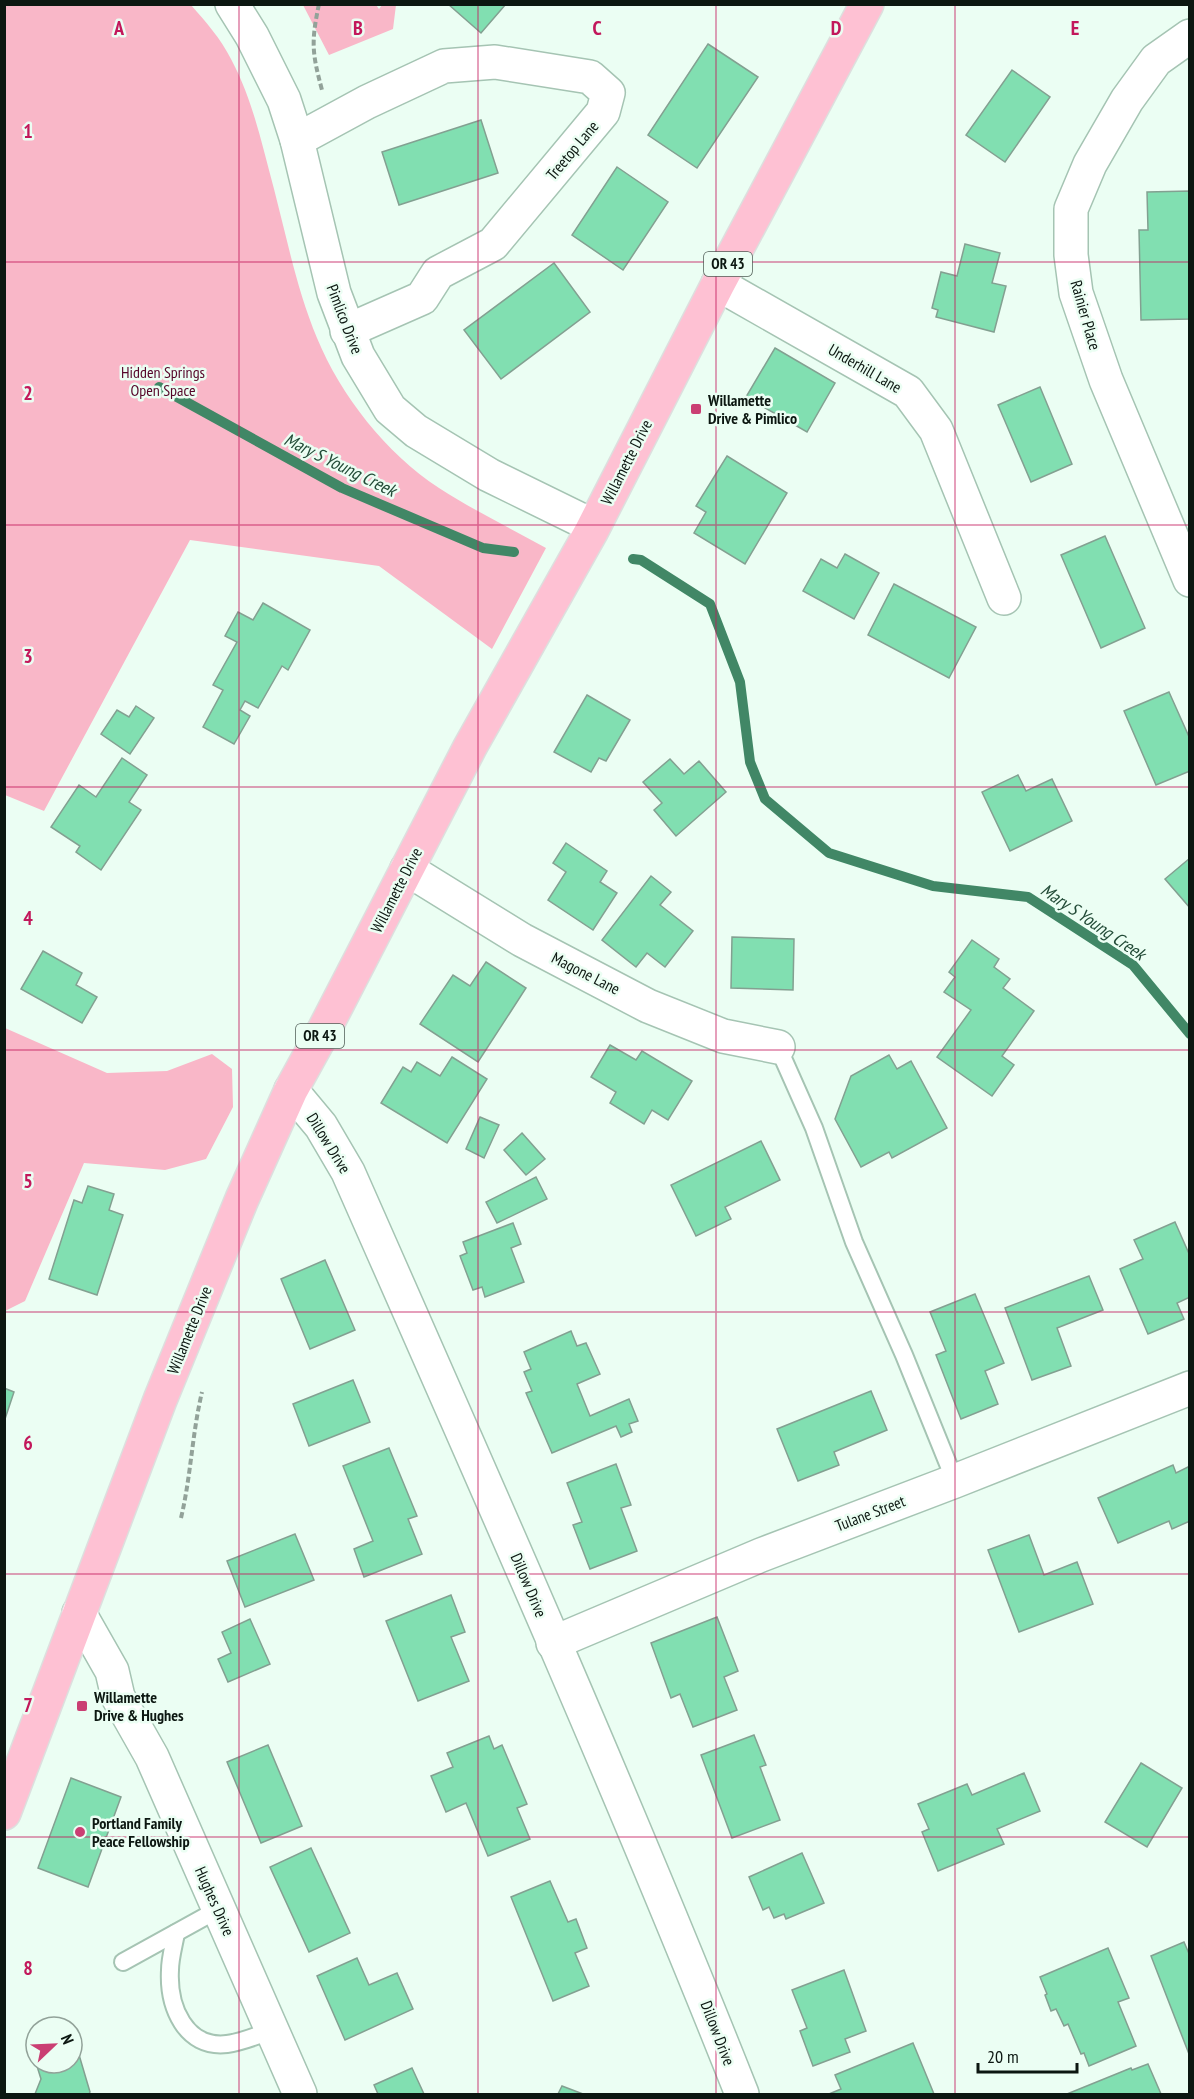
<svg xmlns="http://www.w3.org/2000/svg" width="1194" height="2099" font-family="'PT Sans Narrow',sans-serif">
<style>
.green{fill:#f9b7c8}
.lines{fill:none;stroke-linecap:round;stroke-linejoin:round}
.stream{stroke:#418766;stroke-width:10}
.building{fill:#81dfb1;stroke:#83a091;stroke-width:1.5}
.service-casing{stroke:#a5c4b3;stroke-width:20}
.minor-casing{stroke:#a5c4b3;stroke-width:36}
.tertiary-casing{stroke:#a5c4b3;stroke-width:36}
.primary-casing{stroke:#dddfde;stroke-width:36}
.path{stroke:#92a299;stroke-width:4;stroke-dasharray:6 3;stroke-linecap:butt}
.service{stroke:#fff;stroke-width:16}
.minor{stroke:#fff;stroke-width:33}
.tertiary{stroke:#fff;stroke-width:33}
.primary{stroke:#fec1d3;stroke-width:33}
.grid{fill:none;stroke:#c2185b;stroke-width:1.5;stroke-opacity:0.55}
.poi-dot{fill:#ca3f73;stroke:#ebfef3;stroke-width:2}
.labels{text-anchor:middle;stroke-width:5;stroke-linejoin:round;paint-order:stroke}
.shield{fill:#ebfef3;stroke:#4f5c55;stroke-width:1.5}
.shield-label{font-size:15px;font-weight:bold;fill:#0c1711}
.street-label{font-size:16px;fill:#0c1711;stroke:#ebfef3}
.park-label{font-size:16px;fill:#560529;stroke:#ebfef3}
.poi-label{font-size:16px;font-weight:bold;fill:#0c1711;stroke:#ebfef3;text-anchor:start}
.water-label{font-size:18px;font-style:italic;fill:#224b37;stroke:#ebfef3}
.grid-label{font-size:20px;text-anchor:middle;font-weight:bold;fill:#c2185b;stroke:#ebfef3;stroke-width:5;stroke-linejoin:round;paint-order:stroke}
</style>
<rect width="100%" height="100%" fill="#ebfef3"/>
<g class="green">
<path d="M4 5H191C206 22 221 39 231 59 253 100 262 145 274 189 287 239 297 290 317 338 341 396 386 453 439 488 473 510 510 528 546 548L492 649 379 566 190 540 44 811 5 795Z"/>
<path d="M303 5H376L379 9 382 5H396L393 29 329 55Z"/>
<path d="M5 1028 107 1073 167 1071 212 1054 232 1069 233 1107 206 1159 165 1170 84 1163 25 1301 5 1311Z"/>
</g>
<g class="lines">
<g class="stream">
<path d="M159 387 342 488 483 548 514 552"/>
<path d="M633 559 641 560 710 604 740 682 750 762 765 799 829 853 933 886 1028 897 1133 965 1190 1034"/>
</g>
</g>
<g class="building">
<path d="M448 4H506L481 33Z"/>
<path d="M708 44 758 77 697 168 648 135Z"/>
<path d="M1012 70 1050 97 1005 162 966 135Z"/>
<path d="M481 120 498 173 399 205 382 152Z"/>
<path d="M617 167 668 202 623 270 572 235Z"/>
<path d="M1190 191V319L1141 320 1139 230H1148L1147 192Z"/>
<path d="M965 244 1000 253 992 283 1006 286 994 332 936 317 938 310 932 308 941 272 957 276Z"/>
<path d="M554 263 590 312 501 379 464 330Z"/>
<path d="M775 348 835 383 807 432 746 397Z"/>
<path d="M1040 387 1072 464 1031 482 998 405Z"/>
<path d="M727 456 787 493 745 564 694 533 706 512 696 506Z"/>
<path d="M1105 536 1145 628 1101 648 1061 555Z"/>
<path d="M845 554 879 573 854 619 803 591 821 559 837 568Z"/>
<path d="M894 584 976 627 949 678 868 635Z"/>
<path d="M263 603 310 630 288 670 282 666 258 708 245 701 240 710 250 716 234 744 203 727 223 690 213 685 237 642 225 636 238 612 253 620Z"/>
<path d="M1169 692 1190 739V771L1156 785 1124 711Z"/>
<path d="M587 695 630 720 606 761 599 758 591 772 554 752Z"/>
<path d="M136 706 154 718 130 754 101 734 117 710 129 717Z"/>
<path d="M122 758 147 775 129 802 141 810 101 870 76 852 80 846 51 827 79 785 96 797Z"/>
<path d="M670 759 684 774 699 761 726 792 676 836 654 810 662 803 643 782Z"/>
<path d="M1018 775 1026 791 1052 779 1072 821 1010 851 982 792Z"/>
<path d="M566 843 607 871 600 882 617 893 593 930 548 900 566 872 553 863Z"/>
<path d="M1190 858V908L1165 879Z"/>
<path d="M651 876 671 892 660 905 693 931 665 967 647 953 636 967 602 940Z"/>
<path d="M732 937 794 939 793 990 731 988Z"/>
<path d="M972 940 999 959 994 967 1010 979 1003 988 1034 1011 1002 1056 1014 1065 992 1096 937 1057 971 1010 944 992 955 977 949 972Z"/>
<path d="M43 951 82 973 76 985 97 997 82 1023 21 989Z"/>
<path d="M486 962 526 988 478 1062 420 1024 453 975 470 986Z"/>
<path d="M610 1045 636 1060 642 1051 692 1081 668 1120 652 1110 644 1124 610 1103 616 1092 591 1077Z"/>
<path d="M889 1055 897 1069 911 1061 947 1128 892 1158 889 1152 861 1167 835 1119 851 1076Z"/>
<path d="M452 1057 487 1079 447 1143 381 1103 403 1067 411 1072 417 1062 440 1076Z"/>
<path d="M480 1117 499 1125 484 1158 466 1149Z"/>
<path d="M522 1133 545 1159 526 1175 504 1150Z"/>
<path d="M761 1141 780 1180 725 1207 731 1219 696 1236 671 1185Z"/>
<path d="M536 1177 547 1199 497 1223 486 1202Z"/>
<path d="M88 1186 114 1194 109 1210 123 1215 97 1295 49 1279 74 1200 82 1203Z"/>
<path d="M1175 1222 1190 1256V1297L1177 1303 1184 1319 1148 1334 1120 1269 1143 1259 1134 1240Z"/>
<path d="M513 1223 521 1244 511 1248 524 1282 485 1297 482 1287 473 1290 460 1256 467 1253 463 1242Z"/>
<path d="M325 1260 355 1330 310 1349 281 1279Z"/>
<path d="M1089 1276 1103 1310 1057 1328 1071 1366 1032 1380 1005 1308Z"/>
<path d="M975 1294 1004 1363 985 1371 998 1404 961 1419 936 1355 946 1351 930 1312Z"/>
<path d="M571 1331 577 1346 586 1343 600 1374 577 1384 590 1416 629 1399 638 1421 629 1424 632 1432 621 1437 616 1426 552 1453 526 1393 532 1391 524 1372 531 1369 524 1352Z"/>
<path d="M353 1380 370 1422 309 1446 293 1404Z"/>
<path d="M4 1388 14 1392 4 1422Z"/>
<path d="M871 1391 887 1430 834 1452 839 1465 798 1481 777 1429Z"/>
<path d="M389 1448 417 1516 408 1519 422 1554 364 1577 354 1549 373 1541 343 1466Z"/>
<path d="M616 1464 631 1505 621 1508 637 1551 590 1569 573 1525 582 1522 567 1483Z"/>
<path d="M1173 1465 1176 1473 1190 1466V1521L1172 1529 1169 1521 1118 1543 1098 1498Z"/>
<path d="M295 1534 314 1580 245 1607 227 1561Z"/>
<path d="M1029 1535 1044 1575 1077 1562 1093 1604 1019 1632 988 1550Z"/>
<path d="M451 1595 465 1632 451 1637 469 1681 418 1701 386 1621Z"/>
<path d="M717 1617 738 1671 724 1677 737 1710 693 1727 680 1694 671 1698 651 1643Z"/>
<path d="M250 1619 270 1664 228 1682 218 1659 231 1653 222 1632Z"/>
<path d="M754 1735 766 1765 760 1767 780 1820 732 1838 701 1755Z"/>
<path d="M489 1736 494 1749 502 1745 527 1804 517 1808 530 1839 488 1856 466 1803 446 1812 431 1776 453 1767 447 1753Z"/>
<path d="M268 1745 302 1826 261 1843 227 1762Z"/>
<path d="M1141 1763 1182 1788 1147 1847 1105 1822Z"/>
<path d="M1024 1773 1040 1811 997 1829 1004 1844 938 1871 922 1832 929 1829 918 1804 967 1784 972 1795Z"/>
<path d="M71 1778 121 1797 88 1887 38 1868Z"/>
<path d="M311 1848 350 1933 309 1952 270 1867Z"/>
<path d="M802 1853 824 1903 786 1919 784 1914 774 1918 769 1907 763 1910 749 1877Z"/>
<path d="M550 1881 568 1922 576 1919 587 1948 575 1953 589 1986 553 2001 511 1897Z"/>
<path d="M1184 1942 1190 1956 1189 2054 1151 1956Z"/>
<path d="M1108 1948 1129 1998 1118 2002 1136 2046 1089 2066 1084 2053 1081 2054 1068 2024 1064 2026 1056 2009 1051 2011 1045 1995 1047 1994 1040 1977Z"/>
<path d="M357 1958 369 1985 397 1973 413 2009 345 2040 317 1976Z"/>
<path d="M844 1970 866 2031 845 2039 850 2052 813 2066 800 2031 807 2028 792 1990Z"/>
<path d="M72 2031 90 2092 89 2094H35L41 2079 36 2063H72Z"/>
<path d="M913 2043 934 2094H829L841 2089 835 2075Z"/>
<path d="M1148 2064 1161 2094H1067L1131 2068 1132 2070Z"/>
<path d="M412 2068 424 2094H378L374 2085Z"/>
<path d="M562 2086 583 2094H558Z"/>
</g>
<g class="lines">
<g class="service-casing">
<g id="service">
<path d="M778 1047 814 1128 854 1242 904 1355 955 1481"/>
<path d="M176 1933C174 1945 170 1958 170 1970 168 2006 185 2049 227 2044 242 2042 257 2036 272 2030"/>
<path d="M123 1962 219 1909"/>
</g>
</g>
<g class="minor-casing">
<g id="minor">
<path d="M1190 36 1156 60 1127 100 1090 164 1071 209V255L1076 293 1106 380 1190 580"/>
<path d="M297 140 367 102 444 66 495 62 590 77 608 93 603 112 493 244 438 273 422 298 347 331"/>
<path d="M718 284 908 392 936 430 1004 598"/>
<path d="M407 869 522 940 648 1006 723 1036 778 1047"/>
<path d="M79 1613 112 1671 118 1697 152 1757 300 2094"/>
<path d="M553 1643 761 1555 955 1481 1190 1388"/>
</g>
</g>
<g class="tertiary-casing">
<g id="tertiary">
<path d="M232 4 252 36 284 100 297 140 334 293 358 356 390 409 416 431 489 475 593 526"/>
<path d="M291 1090 321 1126 348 1172C483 1478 619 1784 742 2094"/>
</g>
</g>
<g class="primary-casing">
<path id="primary" d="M4 1813 160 1400 242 1199 291 1090 324 1030 470 747 591 532 718 284 867 4"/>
</g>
<g class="path">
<path d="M319 4C311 42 312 53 322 90"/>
<path d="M181 1518C191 1476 192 1434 202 1392"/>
</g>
<use href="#service" class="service"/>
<use href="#minor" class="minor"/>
<use href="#tertiary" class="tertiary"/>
<use href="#primary" class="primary"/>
</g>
<path class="grid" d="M239 4V2094M478 4V2094M716 4V2094M955 4V2094M4 262H1190M4 525H1190M4 787H1190M4 1050H1190M4 1312H1190M4 1574H1190M4 1837H1190"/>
<g class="poi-dot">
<rect x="690" y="403" width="12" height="12" rx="3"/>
<rect x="76" y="1700" width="12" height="12" rx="3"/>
<circle cx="80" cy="1832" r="6"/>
</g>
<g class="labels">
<g class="shield">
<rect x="704" y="252" width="48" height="24" rx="4.5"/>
<rect x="296" y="1024" width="48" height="24" rx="4.5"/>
</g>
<g class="shield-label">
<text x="728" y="269">OR 43</text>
<text x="320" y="1041">OR 43</text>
</g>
<g class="street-label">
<text transform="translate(572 150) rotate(-50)" y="6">Treetop Lane</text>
<text transform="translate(1086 315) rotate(74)" y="6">Rainier Place</text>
<text transform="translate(345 319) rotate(69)" y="6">Pimlico Drive</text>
<text transform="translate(865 368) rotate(30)" y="6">Underhill Lane</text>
<text transform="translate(626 462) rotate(-63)" y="6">Willamette Drive</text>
<text transform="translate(396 890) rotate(-63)" y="6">Willamette Drive</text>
<text transform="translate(586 973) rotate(27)" y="6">Magone Lane</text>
<text transform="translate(329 1143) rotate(58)" y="6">Dillow Drive</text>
<text transform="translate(189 1330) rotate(-68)" y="6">Willamette Drive</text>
<text transform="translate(870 1513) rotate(-21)" y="6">Tulane Street</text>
<text transform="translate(529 1585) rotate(67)" y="6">Dillow Drive</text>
<text transform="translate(215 1901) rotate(66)" y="6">Hughes Drive</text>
<text transform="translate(718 2033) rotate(69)" y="6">Dillow Drive</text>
</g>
<g class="park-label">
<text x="163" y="378">Hidden Springs<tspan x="163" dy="18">Open Space</tspan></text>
</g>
<g class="poi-label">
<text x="708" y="406">Willamette<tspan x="708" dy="18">Drive &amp; Pimlico</tspan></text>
<text x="94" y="1703">Willamette<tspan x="94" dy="18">Drive &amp; Hughes</tspan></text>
<text x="92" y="1829">Portland Family<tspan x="92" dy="18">Peace Fellowship</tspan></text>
</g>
<g class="water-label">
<text transform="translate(340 465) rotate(26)" y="6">Mary S Young Creek</text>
<text transform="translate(1093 922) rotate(34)" y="6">Mary S Young Creek</text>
</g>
</g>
<g class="grid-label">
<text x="119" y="35">A</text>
<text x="358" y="35">B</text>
<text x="597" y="35">C</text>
<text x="836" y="35">D</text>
<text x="1075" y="35">E</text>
<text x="28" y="138">1</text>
<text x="28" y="400">2</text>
<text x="28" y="663">3</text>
<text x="28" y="925">4</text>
<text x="28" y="1188">5</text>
<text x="28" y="1450">6</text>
<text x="28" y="1712">7</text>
<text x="28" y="1975">8</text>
</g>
<rect width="1194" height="2099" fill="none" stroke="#0c1711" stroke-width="12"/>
<g transform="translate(54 2045) rotate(67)"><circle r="28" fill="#ebfef3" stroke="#92a299" stroke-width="1.5"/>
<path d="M0-4.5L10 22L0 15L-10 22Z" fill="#ca3f73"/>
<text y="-9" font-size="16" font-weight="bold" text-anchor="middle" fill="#0c1711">N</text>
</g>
<path d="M978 2063v9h99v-9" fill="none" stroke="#0c1711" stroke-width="3"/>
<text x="987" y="2063" font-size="18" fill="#0c1711" stroke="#ebfef3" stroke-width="4.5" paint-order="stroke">20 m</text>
</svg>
